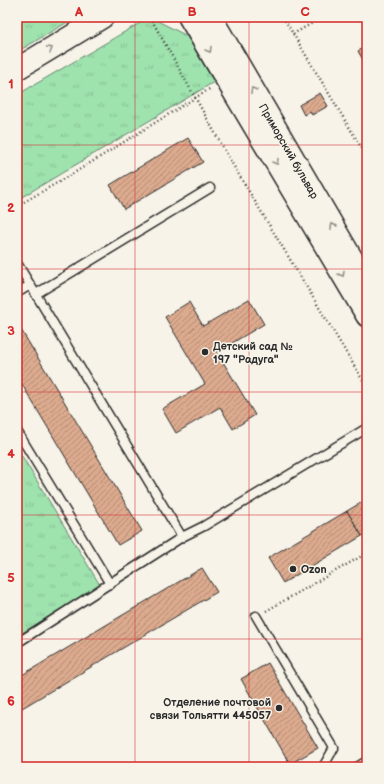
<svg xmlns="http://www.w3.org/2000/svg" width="384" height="784" font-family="'Balsamiq Sans',sans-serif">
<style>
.grass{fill:url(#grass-tufts);stroke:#64866c}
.building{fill:url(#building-hatch);stroke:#2b2b2b}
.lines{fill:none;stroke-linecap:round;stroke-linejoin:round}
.lane-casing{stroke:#2b2b2b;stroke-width:11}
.secondary-casing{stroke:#2b2b2b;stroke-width:24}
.path{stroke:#2b2b2b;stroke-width:2.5;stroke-dasharray:1 3;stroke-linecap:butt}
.lane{stroke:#f7f3e8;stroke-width:8}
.secondary{stroke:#f7f3e8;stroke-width:21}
.oneway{stroke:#918f8a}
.grid{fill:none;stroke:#d62828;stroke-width:1;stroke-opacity:0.55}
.poi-dot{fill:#2b2b2b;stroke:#f7f3e8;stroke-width:1.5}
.labels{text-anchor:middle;stroke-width:3;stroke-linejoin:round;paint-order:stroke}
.street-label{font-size:11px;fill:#2b2b2b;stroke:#f7f3e8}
.poi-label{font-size:11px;font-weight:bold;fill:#2b2b2b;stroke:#f7f3e8;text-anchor:start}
.neatline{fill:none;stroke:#d62828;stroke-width:1.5}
.grid-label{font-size:13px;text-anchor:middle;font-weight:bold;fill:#d62828}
</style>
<defs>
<pattern id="grass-tufts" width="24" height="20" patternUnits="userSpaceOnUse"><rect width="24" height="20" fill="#9ee2ae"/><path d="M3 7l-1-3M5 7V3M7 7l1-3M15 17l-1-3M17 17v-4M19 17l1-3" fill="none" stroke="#88c296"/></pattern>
<pattern id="building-hatch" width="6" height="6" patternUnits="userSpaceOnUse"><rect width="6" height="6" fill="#dcaa8e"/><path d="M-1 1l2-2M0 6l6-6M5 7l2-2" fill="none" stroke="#b38b74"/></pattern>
</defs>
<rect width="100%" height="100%" fill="#f7f3e8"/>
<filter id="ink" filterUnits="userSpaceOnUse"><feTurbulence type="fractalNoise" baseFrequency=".025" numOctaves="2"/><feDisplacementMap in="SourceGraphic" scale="8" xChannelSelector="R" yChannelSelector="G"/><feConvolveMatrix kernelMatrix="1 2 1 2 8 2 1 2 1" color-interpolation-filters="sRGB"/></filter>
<g filter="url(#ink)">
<g class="grass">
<path d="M17 17H76L17 52Z"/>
<path d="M150 17 187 36 214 82 17 200V95Z"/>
<path d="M17 448 100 585 17 636Z"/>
</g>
<g class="building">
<path d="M367 46V67L358 51Z"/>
<path d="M320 93 328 106 312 115 310 111 304 115 299 105Z"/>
<path d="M188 138 203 162 124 209 110 185Z"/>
<path d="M249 299 264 324 217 352 255 415 233 429 220 407 176 433 162 409 205 384 165 317 189 302 203 326Z"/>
<path d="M17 323 142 531 118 545 17 376Z"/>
<path d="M367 499V533L362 536 347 511Z"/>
<path d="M347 511 362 536 283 583 268 558Z"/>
<path d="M202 568 217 592 17 711V678Z"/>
<path d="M268 663 318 748 290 764 241 679Z"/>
</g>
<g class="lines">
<g class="lane-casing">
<g id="lane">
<path d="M17 263 182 537"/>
<path d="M17 293 30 285"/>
<path d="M36 294 210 188"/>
<path d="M17 431 110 584"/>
<path d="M256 616 334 748 323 767"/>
<path d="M17 643 182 537 204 526 367 428"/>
<path d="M357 767 367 761"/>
</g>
</g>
<g class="secondary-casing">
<g id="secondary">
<path d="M189 17 367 316"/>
<path d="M211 17 367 284"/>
<path d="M17 69 103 17"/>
</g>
</g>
<g class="path">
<path d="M150 17 233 165 367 387"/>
<path d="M283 17 367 157"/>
<path d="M293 34 323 17"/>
<path d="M17 206 74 173 211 88"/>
<path d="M266 611 367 553"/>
</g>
<use href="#lane" class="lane"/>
<use href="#secondary" class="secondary"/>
</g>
<defs><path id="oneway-chevron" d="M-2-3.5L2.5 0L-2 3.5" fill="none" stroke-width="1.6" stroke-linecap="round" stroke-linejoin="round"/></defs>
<g class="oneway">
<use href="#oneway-chevron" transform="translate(50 49) rotate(-31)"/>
<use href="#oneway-chevron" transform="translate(209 50) rotate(59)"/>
<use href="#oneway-chevron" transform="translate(253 90) rotate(-120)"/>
<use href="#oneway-chevron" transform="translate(276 162) rotate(59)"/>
<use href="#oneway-chevron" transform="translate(333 226) rotate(-120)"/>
<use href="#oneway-chevron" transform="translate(342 274) rotate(59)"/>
</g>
</g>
<path class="grid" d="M135 17V767M249 17V767M17 145H367M17 269H367M17 392H367M17 515H367M17 639H367"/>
<g class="poi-dot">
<circle cx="205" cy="352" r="4"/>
<circle cx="293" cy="569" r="4"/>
<circle cx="279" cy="708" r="4"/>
</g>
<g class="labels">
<g class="street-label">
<text transform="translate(289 151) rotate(60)" y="4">Приморский бульвар</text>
</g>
<g class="poi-label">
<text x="213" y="350">Детский сад №<tspan x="213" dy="13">197 "Радуга"</tspan></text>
<text x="301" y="573">Ozon</text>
<text x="271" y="706" text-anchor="end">Отделение почтовой<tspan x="271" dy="13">связи Тольятти 445057</tspan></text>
</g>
</g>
<rect width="384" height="784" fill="none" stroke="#f7f3e8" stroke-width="44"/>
<rect x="22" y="22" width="340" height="740" class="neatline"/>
<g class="grid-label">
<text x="79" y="16">A</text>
<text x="192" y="16">B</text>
<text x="305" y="16">C</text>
<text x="11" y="88">1</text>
<text x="11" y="212">2</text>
<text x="11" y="335">3</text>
<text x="11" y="458">4</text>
<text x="11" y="582">5</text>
<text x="11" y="705">6</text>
</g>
</svg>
